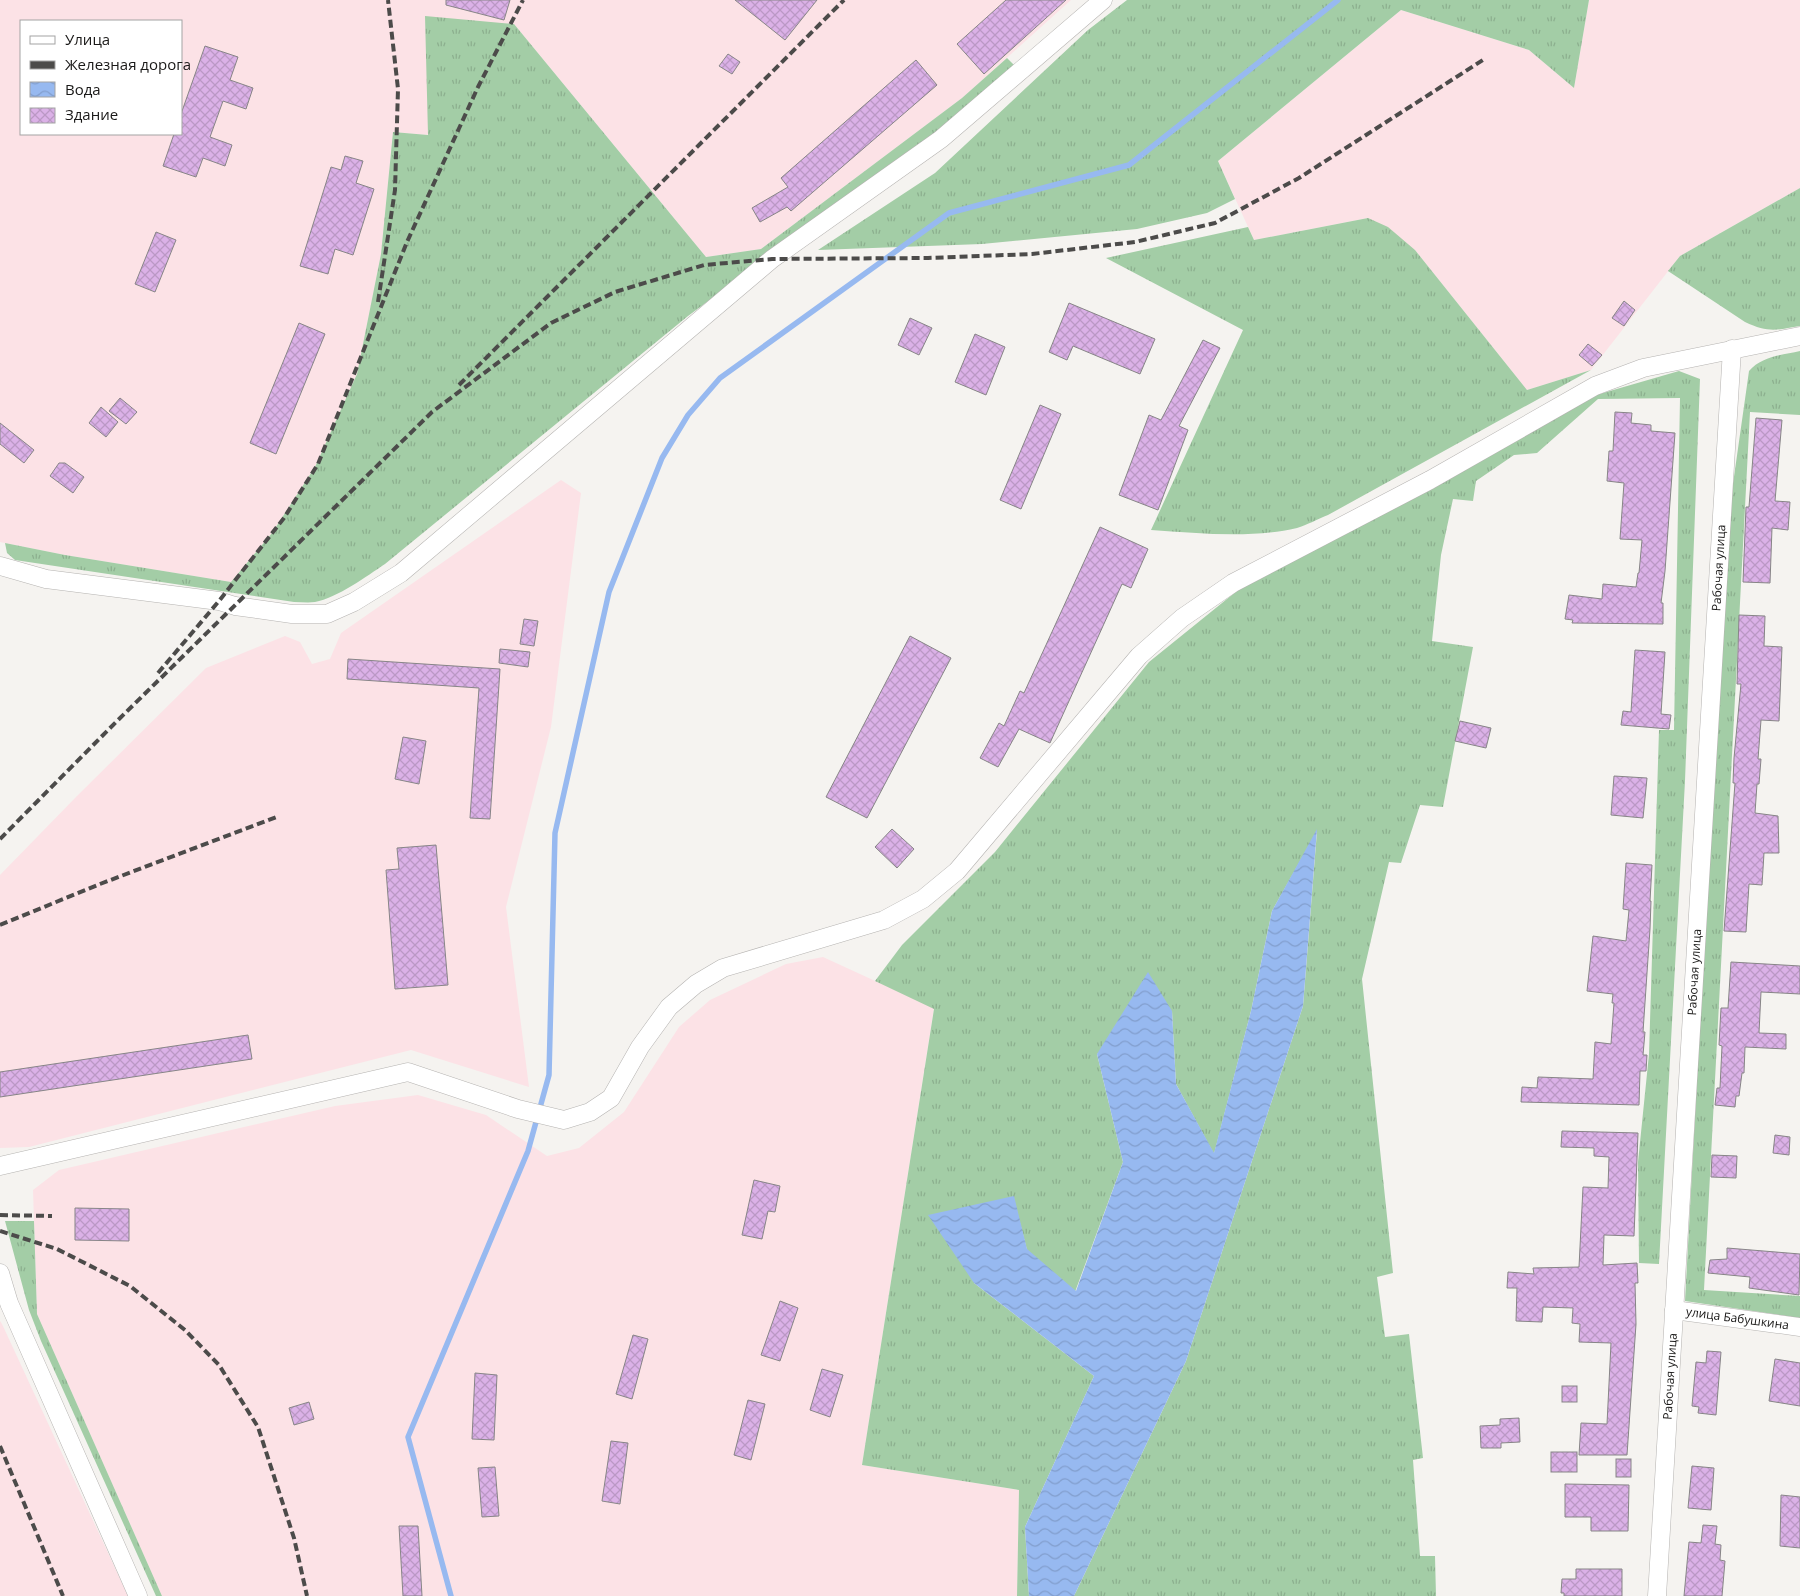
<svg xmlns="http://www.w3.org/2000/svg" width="1800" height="1596" font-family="'Open Sans',sans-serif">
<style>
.industrial{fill:#fce2e6;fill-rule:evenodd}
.grass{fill:url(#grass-tufts)}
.water{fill:url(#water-waves)}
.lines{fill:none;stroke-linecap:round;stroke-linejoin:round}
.stream{stroke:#97b9f0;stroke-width:5.5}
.building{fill:url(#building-cross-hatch);stroke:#878587}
.minor-casing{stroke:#b5b3b1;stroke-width:19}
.minor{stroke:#fff;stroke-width:18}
.rail{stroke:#4c4b4a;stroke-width:4;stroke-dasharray:8 4;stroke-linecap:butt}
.labels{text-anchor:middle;stroke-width:5;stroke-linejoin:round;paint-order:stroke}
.street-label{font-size:12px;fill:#1a1918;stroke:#fff}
</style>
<defs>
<pattern id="grass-tufts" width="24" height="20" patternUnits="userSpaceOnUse" patternTransform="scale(1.25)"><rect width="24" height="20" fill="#a3cda6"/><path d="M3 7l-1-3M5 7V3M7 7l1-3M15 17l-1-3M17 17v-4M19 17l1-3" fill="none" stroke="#8caf8e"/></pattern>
<pattern id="water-waves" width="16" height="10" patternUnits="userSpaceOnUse" patternTransform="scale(1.25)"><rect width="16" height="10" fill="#97b9f0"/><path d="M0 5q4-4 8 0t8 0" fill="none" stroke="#829ecd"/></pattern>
<pattern id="building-cross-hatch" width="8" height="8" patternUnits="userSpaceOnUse" patternTransform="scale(1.25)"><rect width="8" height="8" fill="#dbb1e7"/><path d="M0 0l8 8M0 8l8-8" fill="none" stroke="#bb98c5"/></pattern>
</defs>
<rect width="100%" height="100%" fill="#f5f3f0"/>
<g class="industrial">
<path d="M0 0H1071L962 98 761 249 706 257 514 24 428 135 393 132 381 254 357 374 315 467 272 533 231 582 65 555 0 542ZM21 21H181V134H21Z"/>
<path d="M1589 0H1800V188L1680 256 1591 370 1527 390 1415 250 1368 218 1254 240 1218 161 1401 10 1529 50 1574 88Z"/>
<path d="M561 480 581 493 551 727 506 907 529 1087 411 1050 29 1147 0 1148V875L76 797 206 668 285 636 300 642 312 664 330 659 341 633Z"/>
<path d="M823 957 934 1008 862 1465 1019 1490 1017 1596H162L37 1314 33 1190 59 1170 335 1106 418 1095 486 1115 547 1156 579 1148 624 1112 679 1027 710 1000 786 964Z"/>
<path d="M0 1321 2 1324 128 1596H0Z"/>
</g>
<g class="grass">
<path d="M1127 0H1589L1574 88 1529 50 1401 10 1218 161 1235 199 1207 213 1137 229 982 244 818 250 935 173 1088 30Z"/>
<path d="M425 16 514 24 706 257 761 249 962 98 1007 58 1015 66 936 137 773 253 688 316 385 564C367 576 337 598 315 602 308 603 301 602 294 602L15 560 7 553 5 543 65 555 231 582 272 533 315 467 357 374 381 254 393 132 428 135Z"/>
<path d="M1800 188V326C1777 330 1768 333 1745 322L1668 271 1680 256Z"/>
<path d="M1368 218 1388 227 1415 250 1527 390 1591 370 1328 515C1318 519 1307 525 1297 528 1249 539 1199 533 1151 530L1243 330 1106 258 1248 227 1254 240Z"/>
<path d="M1800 351V415L1750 412 1704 1290 1800 1296V1318L1685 1301 1727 526 1749 371C1762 356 1782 355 1800 351Z"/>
<path d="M1679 371 1700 379 1685 781 1659 1264 1639 1263 1638 1162 1649 1054 1659 730H1674L1680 398 1598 399 1537 453 1514 455 1476 481 1473 501 1453 499 1441 555 1432 641 1473 647 1443 807 1420 805 1401 863 1389 862 1362 979 1393 1273 1377 1277 1385 1337 1409 1334 1423 1458 1413 1460 1420 1556H1435L1436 1596H1074L1186 1361 1303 1006 1317 831 1272 911 1251 1011 1214 1154 1176 1084 1172 1011 1097 1054 1123 1162 1075 1292 1027 1250 1013 1196 974 1283 1094 1376 1025 1527 1029 1596H1017L1019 1490 862 1465 934 1009 875 981 902 945 995 852 1149 662 1248 582 1589 397Z"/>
<path d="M5 1221H34L37 1314 162 1596H156L41 1341 29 1310Z"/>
</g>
<path class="water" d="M1317 829 1303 1006 1186 1361 1074 1596H1029L1025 1527 1094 1376 974 1283 928 1215 1014 1196 1027 1249 1076 1291 1123 1162 1097 1054 1148 972 1172 1011 1176 1084 1214 1153 1251 1011 1272 911Z"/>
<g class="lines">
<path class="stream" d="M451 1596 408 1437 528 1151 549 1075 555 833 609 592 662 458 688 415 720 378 949 213 1129 165 1338 0"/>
</g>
<g class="building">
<path d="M446 0H510L504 20 446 5Z"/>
<path d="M735 0H817L785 40Z"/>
<path d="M1006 0H1066L984 74 957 44Z"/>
<path d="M205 46 238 57 230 80 253 88 246 109 223 101 210 137 232 145 225 166 203 158 196 177 163 166 174 134H181V114Z"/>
<path d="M728 54 740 62 732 74 719 66Z"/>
<path d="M916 60 937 85 791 211 787 207 760 222 752 208 788 187 781 178Z"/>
<path d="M345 156 363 161 356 183 374 189 353 255 335 249 328 274 300 266 331 167 341 170Z"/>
<path d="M156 232 176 240 155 292 135 284Z"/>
<path d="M1624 301 1635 310 1624 326 1612 318Z"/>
<path d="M1069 303 1155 339 1140 374 1073 346 1067 360 1049 352Z"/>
<path d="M910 318 932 328 919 355 898 345Z"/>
<path d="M299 323 325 334 276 454 250 443Z"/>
<path d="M975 334 1005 347 986 395 955 382Z"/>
<path d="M1203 340 1220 348 1179 426 1188 430 1158 510 1119 495 1149 415 1161 420Z"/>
<path d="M1588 344 1602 355 1592 366 1579 355Z"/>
<path d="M120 398 137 412 126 424 109 411Z"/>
<path d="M1040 405 1061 414 1021 509 1000 500Z"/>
<path d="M101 407 118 422 106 437 89 423Z"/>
<path d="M1615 412 1632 413 1631 423 1651 425V431L1675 433 1665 571 1661 603H1663V624L1572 623 1573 620 1565 619 1569 595 1602 599 1603 584 1636 587 1638 573H1639L1642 540 1620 539 1624 483 1607 481 1609 451H1613Z"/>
<path d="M1756 418 1782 420 1775 501 1790 502 1788 530 1772 528 1770 583 1743 582 1746 507H1749Z"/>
<path d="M0 423 34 450 24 463 0 444Z"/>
<path d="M59 463H65L84 477 73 493 50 476Z"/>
<path d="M1100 527 1148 549 1131 588 1122 584 1050 743 1019 729 998 767 980 758 999 723 1004 726 1020 691 1024 693Z"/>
<path d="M1739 615 1765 616 1764 646 1782 647 1779 721 1761 720 1758 759H1761L1759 784H1757L1755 813 1778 816 1779 853H1764L1762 885 1749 884 1746 932 1724 931 1735 783H1733L1734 758 1741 684H1737Z"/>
<path d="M524 619 538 621 534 646 520 644Z"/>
<path d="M910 636 951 658 867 818 826 797Z"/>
<path d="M500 649 530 652 528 667 499 663Z"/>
<path d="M1635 650 1665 652 1661 714 1671 715 1669 729 1621 725 1623 711 1631 712Z"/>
<path d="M348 659 500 669 490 819 470 818 479 688 347 679Z"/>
<path d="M1460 721 1491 728 1486 748 1455 741Z"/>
<path d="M403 737 426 741 419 784 395 779Z"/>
<path d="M1614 776 1647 778 1643 818 1611 815Z"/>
<path d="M892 829 914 849 897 868 875 847Z"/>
<path d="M436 845 448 985 395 989 386 870 399 869 397 848Z"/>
<path d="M1626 863 1652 865 1650 901H1651L1650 929 1643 1032H1645L1643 1055H1647L1646 1071H1640L1639 1105 1521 1102 1522 1087 1537 1088 1538 1077 1593 1079 1595 1042 1611 1044 1614 1003H1612L1613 994 1587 991 1593 936 1626 941 1629 910 1623 909Z"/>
<path d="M1731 962 1800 966V994L1761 992 1759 1033 1786 1034V1049L1745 1047 1744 1073H1742L1739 1096H1736L1735 1107 1715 1105 1717 1088H1720L1722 1046 1719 1045 1721 1008H1728Z"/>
<path d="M248 1035 252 1059 0 1097V1072Z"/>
<path d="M1562 1131 1638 1133 1634 1236 1604 1235 1603 1265 1637 1263 1638 1283H1635L1636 1324 1627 1455H1579L1581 1423 1607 1424 1611 1343 1579 1342 1580 1324 1572 1323 1573 1308 1543 1307 1542 1322 1516 1321 1517 1288H1507L1508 1272 1534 1274 1533 1268 1579 1267 1583 1187 1608 1188 1609 1157 1594 1156V1148L1561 1147Z"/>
<path d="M1775 1135 1790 1137 1789 1155 1773 1153Z"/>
<path d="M1712 1155 1737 1156 1736 1178 1711 1177Z"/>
<path d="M754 1180 780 1186 775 1212 768 1211 762 1239 742 1235Z"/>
<path d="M75 1208 129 1209V1241L75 1240Z"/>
<path d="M1727 1248 1800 1254 1799 1295 1749 1288 1750 1277 1708 1273 1710 1260 1727 1259Z"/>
<path d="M780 1301 798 1308 780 1361 761 1355Z"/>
<path d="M633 1335 648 1339 632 1399 616 1394Z"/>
<path d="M1707 1351 1721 1352 1716 1415 1698 1413 1699 1407 1692 1406 1696 1362 1706 1363Z"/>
<path d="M1775 1359 1800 1363V1406L1769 1401Z"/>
<path d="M822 1369 843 1375 830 1417 810 1410Z"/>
<path d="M475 1373 497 1375 494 1440 472 1439Z"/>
<rect x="1562" y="1386" width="15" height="16"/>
<path d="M748 1400 765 1404 751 1460 734 1455Z"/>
<path d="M309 1402 314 1419 294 1425 289 1408Z"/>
<path d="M1519 1418 1520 1442 1501 1443V1448H1481L1480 1426 1500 1425V1419Z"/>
<path d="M611 1441 628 1443 620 1504 602 1501Z"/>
<rect x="1551" y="1452" width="26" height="20"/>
<rect x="1616" y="1459" width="15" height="18"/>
<path d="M1692 1466 1714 1468 1711 1510 1688 1508Z"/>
<path d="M495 1467 499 1516 482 1517 478 1468Z"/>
<path d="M1565 1484 1629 1485 1628 1531H1591V1517H1565Z"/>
<path d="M1781 1495 1800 1497V1548L1780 1546Z"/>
<path d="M1703 1525 1717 1526 1715 1544 1721 1545 1720 1560 1725 1561 1722 1596H1684L1689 1542 1701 1543Z"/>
<path d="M399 1526H418L422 1596H403Z"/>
<path d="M1576 1569H1622V1596H1564V1593H1561L1562 1579H1576Z"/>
</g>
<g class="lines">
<g class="minor-casing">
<g id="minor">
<path d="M0 566 46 579 219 601 235 606 292 614H327L354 602 401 573 772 259 941 139 1103 0"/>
<path d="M0 1166 408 1072 518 1109 564 1120 590 1112 611 1098 640 1047 669 1007 696 984 723 968 884 920 923 899 957 871 1139 656 1182 618 1233 583 1430 480 1595 386 1643 368 1800 336"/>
<path d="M0 1273 9 1303 138 1596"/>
<path id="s1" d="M1674 1310 1800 1327"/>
<path id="s2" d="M1657 1596 1732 349"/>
</g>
</g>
<use href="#minor" class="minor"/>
<g class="rail">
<path d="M378 302 395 190 398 89 388 0"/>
<path d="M459 385 844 0"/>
<path d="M158 673 219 601 284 518 318 464 407 242 478 87 523 0"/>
<path d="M0 839 116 722 432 412 551 323 615 292 704 265 772 259 928 258 1032 254 1135 242 1215 223 1299 178 1486 58"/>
<path d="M0 925 100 884 279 816"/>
<path d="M0 1215 52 1216"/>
<path d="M0 1231 57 1249 130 1286 185 1330 219 1365 258 1427 294 1538 307 1596"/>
<path d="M0 1446 63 1596"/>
</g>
</g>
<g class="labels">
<g class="street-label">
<text dy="4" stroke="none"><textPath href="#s2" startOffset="1030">Рабочая улица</textPath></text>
<text dy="4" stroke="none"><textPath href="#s2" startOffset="625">Рабочая улица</textPath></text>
<text dy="4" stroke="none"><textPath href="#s1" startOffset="64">улица Бабушкина</textPath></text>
<text dy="4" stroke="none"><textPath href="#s2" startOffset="220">Рабочая улица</textPath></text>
</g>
</g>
<rect x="20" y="20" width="162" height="115" fill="#ffffff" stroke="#a3a3a3"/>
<rect x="30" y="36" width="25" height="8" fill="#ffffff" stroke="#a3a3a3"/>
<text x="65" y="45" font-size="15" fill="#1a1918">Улица</text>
<rect x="30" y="61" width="25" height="8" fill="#4c4b4a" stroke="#a3a3a3"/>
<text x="65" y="70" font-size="15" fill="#1a1918">Железная дорога</text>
<rect x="30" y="82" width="25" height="15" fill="url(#water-waves)" stroke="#a3a3a3"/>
<text x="65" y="95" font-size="15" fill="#1a1918">Вода</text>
<rect x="30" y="108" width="25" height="15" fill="url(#building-cross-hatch)" stroke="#a3a3a3"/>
<text x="65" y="120" font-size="15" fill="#1a1918">Здание</text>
</svg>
